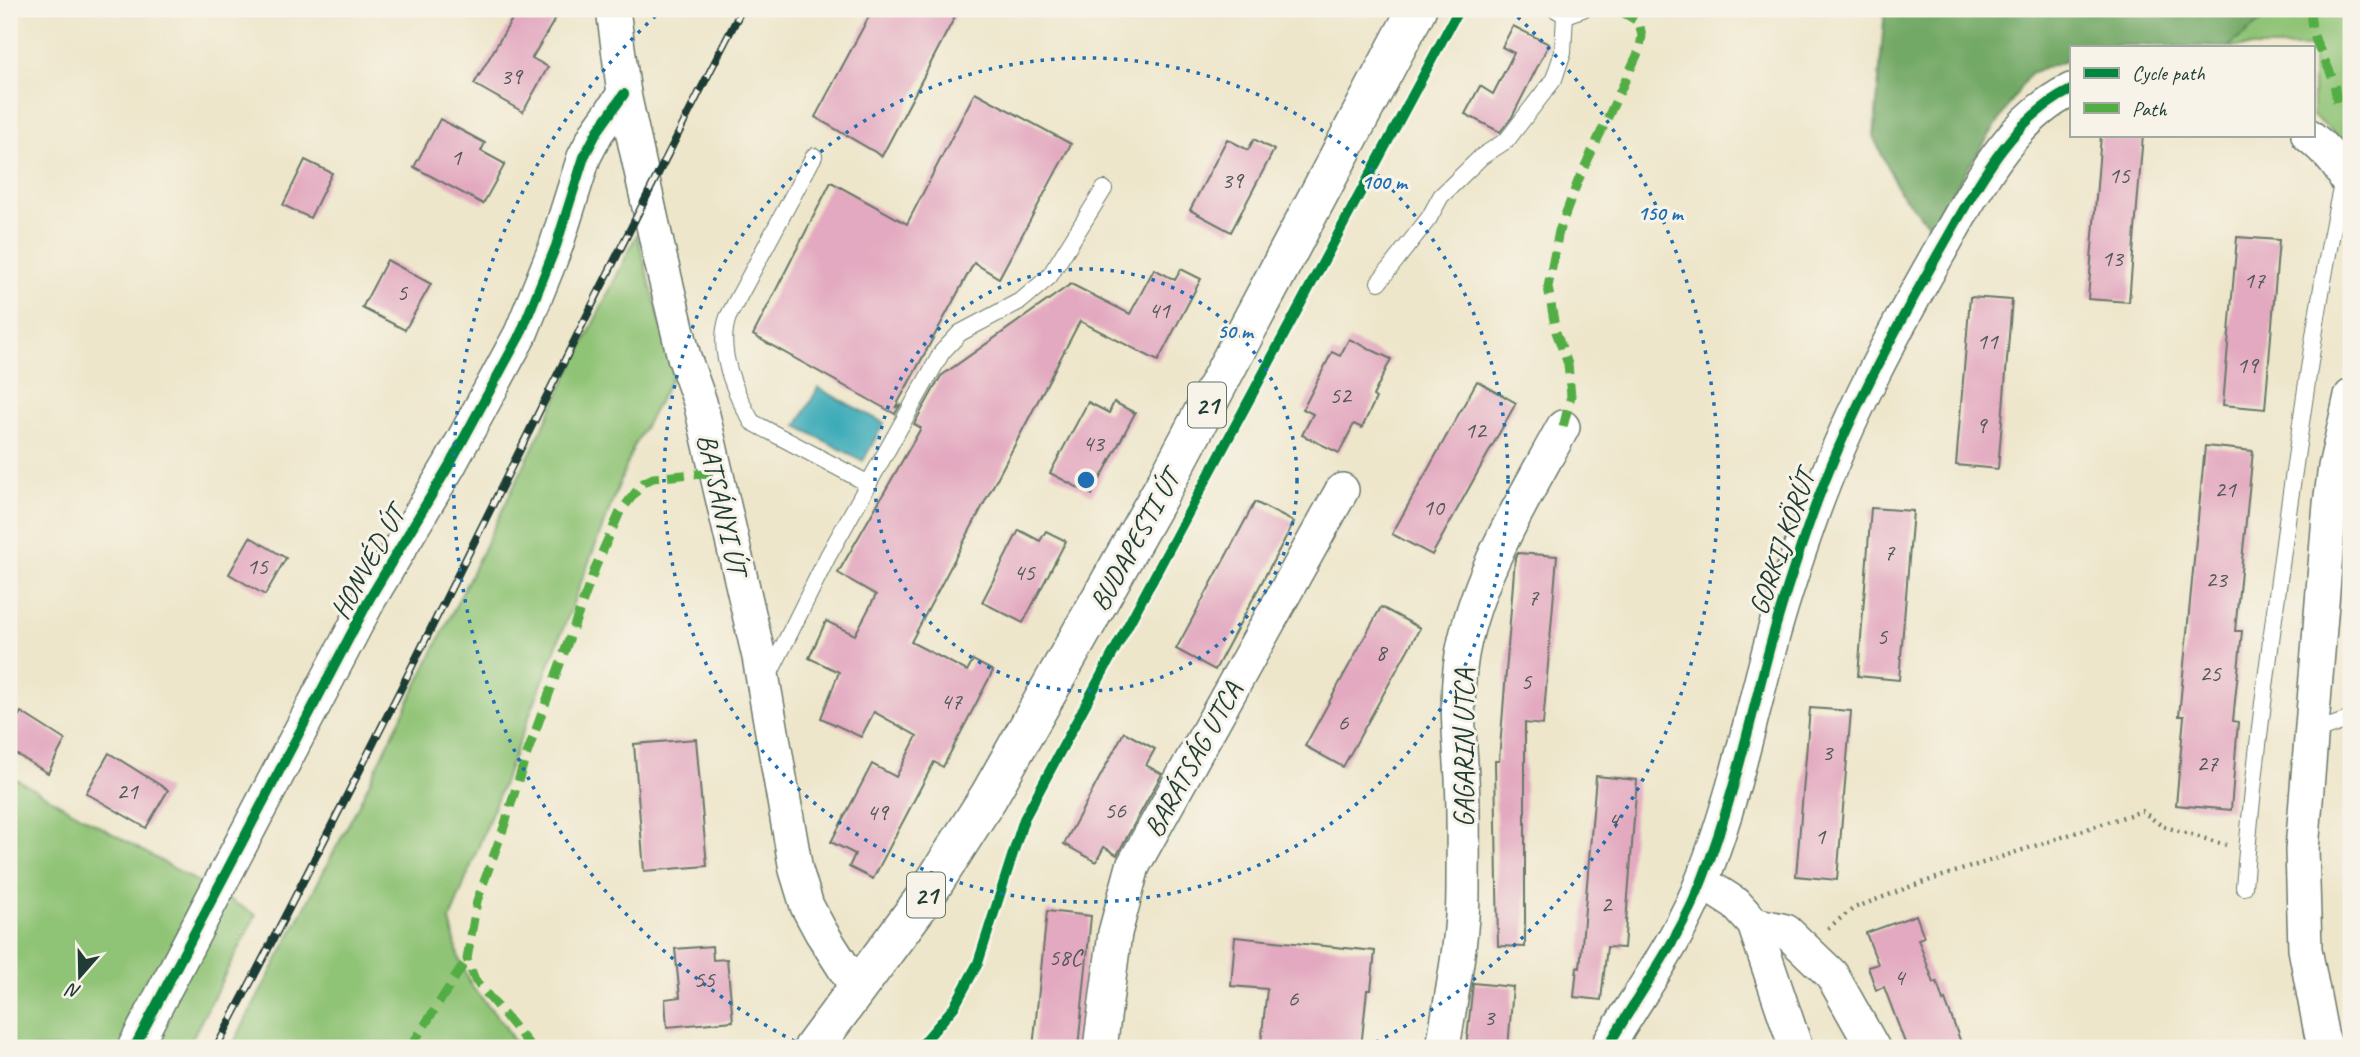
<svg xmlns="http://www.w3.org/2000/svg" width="2360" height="1057" font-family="Caveat,sans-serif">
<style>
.green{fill:#8fc375;stroke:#578054;stroke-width:2}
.forest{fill:#73a966;stroke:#49734d;stroke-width:2}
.water{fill:#3baab8;stroke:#2d7476;stroke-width:2}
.building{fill:#e3a9c0}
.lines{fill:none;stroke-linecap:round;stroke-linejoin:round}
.lane-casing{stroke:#677869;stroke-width:18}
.street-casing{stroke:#677869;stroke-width:36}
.primary-casing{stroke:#677869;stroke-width:41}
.path{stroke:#677869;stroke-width:4.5;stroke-dasharray:2 5;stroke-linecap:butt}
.lane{stroke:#fff;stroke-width:16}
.street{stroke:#fff;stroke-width:33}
.primary{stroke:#fff;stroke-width:38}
.rail-casing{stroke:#1f3d34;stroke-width:8}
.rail{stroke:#f7f3e8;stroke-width:5;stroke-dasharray:16;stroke-linecap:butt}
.quiet{stroke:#52ad45;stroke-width:9;stroke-dasharray:18 9;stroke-linecap:butt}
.cycleway-casing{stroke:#f7f3e8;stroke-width:15}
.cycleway{stroke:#00873e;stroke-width:10}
.ring{fill:none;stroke:#1f6fb2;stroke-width:3.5;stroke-dasharray:3.5 7}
.labels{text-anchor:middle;stroke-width:6;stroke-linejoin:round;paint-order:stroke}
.number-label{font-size:24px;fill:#505857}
.shield{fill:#f7f3e8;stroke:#60746a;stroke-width:2}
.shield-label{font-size:26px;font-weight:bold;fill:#1f3d34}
.street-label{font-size:28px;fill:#1f3d34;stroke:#f7f3e8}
.centre{fill:#1f6fb2;stroke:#f7f3e8;stroke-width:3.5}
.ring-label{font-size:21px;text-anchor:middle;font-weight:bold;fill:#1f6fb2;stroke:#f7f3e8;stroke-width:6;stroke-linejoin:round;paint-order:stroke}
</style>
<rect width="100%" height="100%" fill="#f7f3e8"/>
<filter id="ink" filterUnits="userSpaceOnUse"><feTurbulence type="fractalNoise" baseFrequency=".0143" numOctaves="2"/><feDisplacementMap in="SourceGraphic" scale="14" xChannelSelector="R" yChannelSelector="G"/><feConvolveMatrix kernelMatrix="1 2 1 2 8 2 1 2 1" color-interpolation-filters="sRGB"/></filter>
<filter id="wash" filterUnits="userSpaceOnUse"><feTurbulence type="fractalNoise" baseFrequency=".00686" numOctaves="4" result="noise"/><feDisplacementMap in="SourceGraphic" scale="28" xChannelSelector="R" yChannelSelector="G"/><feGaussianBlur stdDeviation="1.57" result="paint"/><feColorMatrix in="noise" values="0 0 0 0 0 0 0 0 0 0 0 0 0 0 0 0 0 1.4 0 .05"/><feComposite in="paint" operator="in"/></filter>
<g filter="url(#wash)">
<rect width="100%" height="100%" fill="#eee6cb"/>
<g class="green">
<path d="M2281 9H2351V147L2313 116V47H2228L2271 13Z"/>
<path d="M637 234 674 374 634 446 450 920 459 959 473 988 503 1023 518 1048H231L358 806Z"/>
<path d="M9 775 256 915 187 1048H9Z"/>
</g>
<path class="forest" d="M1885 9H2281L2271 13 2228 47 2113 45 2071 47V59L2030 73 1930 226 1899 191 1874 138Z"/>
<path class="water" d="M818 388 884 423 863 461 797 426Z"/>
<g id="blocks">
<g class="building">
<path d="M518 9H561L532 58 548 67 523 112 474 84Z"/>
<path d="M873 9H959L882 156 815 117Z"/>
<path d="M1513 26 1549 44 1512 117 1500 132 1465 114 1480 86 1493 94 1514 53 1502 47Z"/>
<path d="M975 92 1071 144 999 278 974 263 895 408 901 404 895 414 753 335 831 182 907 224Z"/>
<path d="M440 119 485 143 481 151 505 164 483 204 414 167Z"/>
<path d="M2101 135H2143L2129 302 2088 299Z"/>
<path d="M1227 139 1248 150 1254 139 1274 150 1231 232 1190 210Z"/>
<path d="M305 160 332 173 310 218 283 205Z"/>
<path d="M2237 237 2279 240 2265 409 2223 405Z"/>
<path d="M387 260 431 284 405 330 362 308Z"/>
<path d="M1154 269 1175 280 1181 269 1201 279 1158 361 1080 321 911 642 967 671 973 660 993 671 943 767 934 762 873 879 849 867 855 854 831 842 872 764 896 777 917 736 874 712 861 737 821 718 839 672 809 658 826 621 855 635 876 595 838 573 921 428 914 424 941 376 1071 284 1130 314Z"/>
<path d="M1970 297 2012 300 1998 469 1956 465Z"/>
<path d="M1349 339 1391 359 1373 396 1376 398 1362 428 1354 424 1339 453 1302 435 1313 414 1303 409 1332 352 1340 356Z"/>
<path d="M1477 381 1516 403 1432 555 1392 534Z"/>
<path d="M1088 402 1109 413 1114 402 1135 413 1092 495 1050 473Z"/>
<path d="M2205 446 2253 451 2235 631H2242L2233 721 2238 722 2231 810 2176 805 2184 716H2179Z"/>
<path d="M1255 502 1294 522 1215 670 1176 649Z"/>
<path d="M1871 508 1913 511 1899 680 1858 676Z"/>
<path d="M1019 530 1040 541 1046 531 1066 541 1023 623 982 602Z"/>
<path d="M250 537 286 558 265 595 229 574Z"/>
<path d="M1518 553 1557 556 1543 725 1525 723V947L1498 946 1495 761H1499L1515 558Z"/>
<path d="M1381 607 1420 628 1343 767 1305 746Z"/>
<path d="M1810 708 1851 711 1837 880 1796 876Z"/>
<path d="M21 712 65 740 48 773 9 750V733Z"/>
<path d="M1124 732 1155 749 1146 765 1162 774 1117 855 1104 847 1096 862 1064 844Z"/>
<path d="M696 739 707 866 644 871 634 744Z"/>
<path d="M109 753 168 790 146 828 86 793Z"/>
<path d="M1596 776 1637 780 1624 948 1607 947 1601 1000 1574 997 1577 967 1580 968Z"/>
<path d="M1047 911 1091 916 1078 1048H1033Z"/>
<path d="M1916 915 1924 937 1918 939 1934 983 1937 982 1943 1001 1945 1000 1963 1048H1907L1884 987 1876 990 1868 967 1878 964 1866 933Z"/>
<path d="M1235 937 1375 951 1371 990H1367L1361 1048H1315L1261 1043 1267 989 1231 986Z"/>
<path d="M712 946 713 960 727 959 733 1021 667 1027 665 999 680 997 675 949Z"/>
<path d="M1473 983 1513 987 1508 1048H1466Z"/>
</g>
</g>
</g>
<g filter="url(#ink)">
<use href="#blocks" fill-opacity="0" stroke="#677869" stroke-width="2"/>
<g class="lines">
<g class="lane-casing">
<g id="lane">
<path d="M1555 9 1565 15 1583 9"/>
<path d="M814 156 728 317C716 350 735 393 752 422L869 484"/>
<path d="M1379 282 1429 218 1441 196 1481 157 1507 140 1554 79 1563 52 1565 15"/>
<path d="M2330 511 2351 513"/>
<path d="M768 677 828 556 942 352 960 333 1022 300 1049 277 1104 189"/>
<path d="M2313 732 2351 719"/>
<path d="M2244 887C2254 759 2272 633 2289 506 2305 397 2319 287 2343 180"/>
</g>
</g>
<g class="street-casing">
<g id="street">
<path d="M613 9 624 94 660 257 684 357 700 402 759 657 796 870 807 906 821 932 858 990"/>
<path d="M2308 135C2327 150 2342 167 2351 189"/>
<path d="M1702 882 1736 904 1754 924 1796 1048"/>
<path d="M1754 924 1786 931 1832 975 1873 1048"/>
<path d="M134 1048 370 598 450 464 521 333 556 246 584 157 597 132 624 94"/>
<path d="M1100 1048 1115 933 1133 866 1342 490"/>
<path d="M1443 1048C1451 996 1463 942 1463 890 1463 852 1464 815 1462 778 1459 731 1454 685 1465 640 1483 564 1526 495 1563 427"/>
<path d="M1607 1048C1639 993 1680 939 1703 878 1731 806 1748 730 1768 654 1780 608 1796 560 1812 515 1846 420 1895 329 1945 242 1977 186 2011 119 2071 90"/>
<path d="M2326 1048 2321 1033 2305 949 2302 850 2330 504 2335 467 2351 396"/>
</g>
</g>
<g class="primary-casing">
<path id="primary" d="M813 1048 925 897 989 796 1163 488 1417 9"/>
</g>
<path class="path" d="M1828 928 1854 908 1912 886 2142 811 2162 826 2226 845"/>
<use href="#lane" class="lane"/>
<use href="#street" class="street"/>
<use href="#primary" class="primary"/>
<g class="rail-casing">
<path id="rail" d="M216 1048C398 705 564 354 742 9"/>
</g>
<use href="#rail" class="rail"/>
<g class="quiet">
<path d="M2311 9C2308 37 2325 55 2333 80 2335 87 2336 95 2337 102"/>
<path d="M1563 427 1571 396 1568 364 1556 332 1548 287 1559 231 1578 181 1639 51 1642 36 1639 22 1617 9"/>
<path d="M410 1048 467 959"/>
<path d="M532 1048 475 980 467 959 477 901 504 827 524 762 596 566 620 512 643 483 653 478 692 474 717 475"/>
</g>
<g class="cycleway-casing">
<g id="cycleway">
<path d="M134 1048 370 598 450 464 521 333 556 246 584 157 597 132 624 94"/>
<path d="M919 1048 954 1007 978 963 1024 819 1459 9"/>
<path d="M1607 1048C1639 993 1680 939 1703 878 1731 806 1748 730 1768 654 1780 608 1796 560 1812 515 1846 420 1895 329 1945 242 1977 186 2011 119 2071 90"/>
</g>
</g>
<use href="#cycleway" class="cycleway"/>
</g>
</g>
<g class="ring">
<circle cx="1086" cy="480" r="211"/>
<circle cx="1086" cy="480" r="422"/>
<path d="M804 1046A633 633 0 0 1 662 10M1510 10A633 633 0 0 1 1368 1046"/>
</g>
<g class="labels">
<g class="number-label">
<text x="511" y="84">39</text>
<text x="456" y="165">1</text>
<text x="2119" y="183">15</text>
<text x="1232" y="188">39</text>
<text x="2112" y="266">13</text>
<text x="2254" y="288">17</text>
<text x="402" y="300">5</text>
<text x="1159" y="318">41</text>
<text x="1987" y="349">11</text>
<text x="2247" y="373">19</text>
<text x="1340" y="403">52</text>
<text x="1981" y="433">9</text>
<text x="1475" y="438">12</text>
<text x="1093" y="451">43</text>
<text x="2225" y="497">21</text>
<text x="1433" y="515">10</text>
<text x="1889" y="560">7</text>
<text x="257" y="574">15</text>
<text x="1024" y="580">45</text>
<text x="2216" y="587">23</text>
<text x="1533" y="605">7</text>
<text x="1882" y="644">5</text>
<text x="1381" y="660">8</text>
<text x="2210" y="681">25</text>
<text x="1526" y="689">5</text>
<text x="951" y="709">47</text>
<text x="1343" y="730">6</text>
<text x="1827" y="760">3</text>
<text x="2207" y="771">27</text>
<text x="127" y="799">21</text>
<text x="1115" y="818">56</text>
<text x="877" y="820">49</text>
<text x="1613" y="828">4</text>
<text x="1820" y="844">1</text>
<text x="1606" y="912">2</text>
<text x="1065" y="965">58C</text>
<text x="1899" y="985">4</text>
<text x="704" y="987">55</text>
<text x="1293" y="1006">6</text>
<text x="1489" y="1025">3</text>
</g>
<g class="shield">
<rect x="1188" y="382.5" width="38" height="45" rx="5"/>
<rect x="907" y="872.5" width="38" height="45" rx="5"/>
</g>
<g class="shield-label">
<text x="1207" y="414">21</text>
<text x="926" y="904">21</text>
</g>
<g class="street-label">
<text transform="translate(723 504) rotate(77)" y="10">BATSÁNYI ÚT</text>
<text transform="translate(1134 540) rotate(-61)" y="10">BUDAPESTI ÚT</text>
<text transform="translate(1781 542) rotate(-71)" y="10">GORKIJ KÖRÚT</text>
<text transform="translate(367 562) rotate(-61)" y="10">HONVÉD ÚT</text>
<text transform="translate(1463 748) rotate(-90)" y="10">GAGARIN UTCA</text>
<text transform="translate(1192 759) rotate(-61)" y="10">BARÁTSÁG UTCA</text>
</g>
</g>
<circle cx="1086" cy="480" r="10" class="centre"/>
<g class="ring-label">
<text x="1384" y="189">100 m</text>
<text x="1660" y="220">150 m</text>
<text x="1235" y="338">50 m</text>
</g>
<rect width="2360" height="1057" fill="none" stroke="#f7f3e8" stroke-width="35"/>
<rect x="2070" y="46" width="245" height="91" fill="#f7f3e8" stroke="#a1aaa0" stroke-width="2"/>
<rect x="2084" y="68" width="35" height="10" fill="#00873e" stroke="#a1aaa0" stroke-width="2"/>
<text x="2132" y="80" font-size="21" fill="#1f3d34">Cycle path</text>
<rect x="2084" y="103" width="35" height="10" fill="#52ad45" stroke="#a1aaa0" stroke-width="2"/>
<text x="2132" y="116" font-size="21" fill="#1f3d34">Path</text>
<g transform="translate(80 976) rotate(200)" stroke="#f7f3e8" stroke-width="5" paint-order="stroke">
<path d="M0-5L12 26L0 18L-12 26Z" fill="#1f3d34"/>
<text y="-10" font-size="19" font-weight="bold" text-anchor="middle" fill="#1f3d34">N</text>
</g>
</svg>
